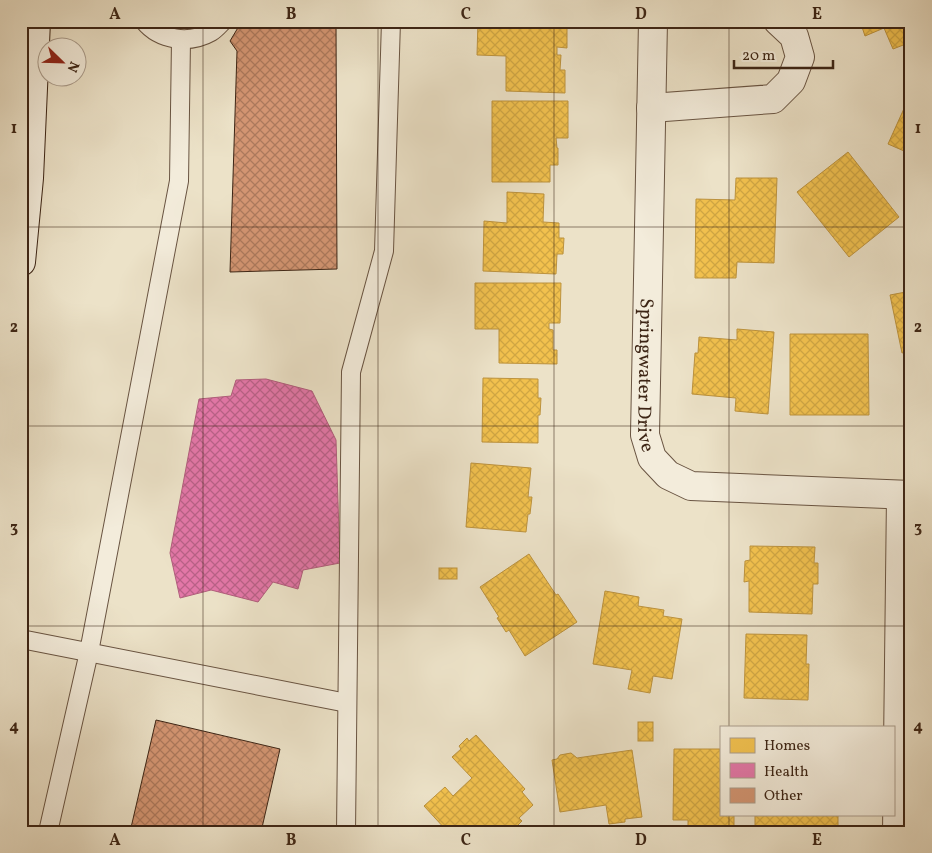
<svg xmlns="http://www.w3.org/2000/svg" width="932" height="853" font-family="Vollkorn,serif">
<style>
.homes{fill:url(#homes-cross-hatch);stroke:#bc923d}
.health{fill:url(#health-cross-hatch);stroke:#b15e7c}
.building{fill:url(#building-cross-hatch);stroke:#3d2515}
.lines{fill:none;stroke-linecap:round;stroke-linejoin:round}
.lane-casing{stroke:#695442;stroke-width:20}
.street-casing{stroke:#695442;stroke-width:30}
.secondary-casing{stroke:#3d2515;stroke-width:30}
.lane{stroke:#f3ecdb;stroke-width:18}
.street{stroke:#f3ecdb;stroke-width:28}
.secondary{stroke:#f3ecdb;stroke-width:28}
.grid{fill:none;stroke:#3d2515;stroke-width:1;stroke-opacity:0.55}
.labels{text-anchor:middle;stroke-width:5;stroke-linejoin:round;paint-order:stroke}
.street-label{font-size:19px;fill:#3d2515;stroke:#f3ecdb}
.neatline{fill:none;stroke:#3d2515;stroke-width:2}
.grid-label{font-size:16px;text-anchor:middle;font-weight:bold;fill:#3d2515}
</style>
<defs>
<pattern id="homes-cross-hatch" width="8" height="8" patternUnits="userSpaceOnUse" patternTransform="scale(1.25)"><rect width="8" height="8" fill="#f2c14e"/><path d="M0 0l8 8M0 8l8-8" fill="none" stroke="#d0a643"/></pattern>
<pattern id="health-cross-hatch" width="8" height="8" patternUnits="userSpaceOnUse" patternTransform="scale(1.25)"><rect width="8" height="8" fill="#e377a8"/><path d="M0 0l8 8M0 8l8-8" fill="none" stroke="#b96188"/></pattern>
<pattern id="building-cross-hatch" width="8" height="8" patternUnits="userSpaceOnUse" patternTransform="scale(1.25)"><rect width="8" height="8" fill="#d39572"/><path d="M0 0l8 8M0 8l8-8" fill="none" stroke="#ac795c"/></pattern>
</defs>
<rect width="100%" height="100%" fill="#ece2c8"/>
<filter id="stains"><feTurbulence type="fractalNoise" baseFrequency=".004" numOctaves="4"/><feColorMatrix values="0 0 0 0 .2 0 0 0 0 .09 0 0 0 0 .02 0 0 0 .5 -.17"/></filter>
<radialGradient id="worn" r=".72"><stop offset=".6" stop-color="#630" stop-opacity="0"/><stop offset="1" stop-color="#630" stop-opacity=".3"/></radialGradient>
<g class="homes">
<path d="M478 21H567V48L557 47V55H561L560 70H565V93L506 91V56L477 55Z"/>
<path d="M860 21H911V42L893 49 884 28 865 36Z"/>
<path d="M911 93V154L888 144Z"/>
<path d="M492 101H568V138H556L557 148H558V165H550V182H492Z"/>
<path d="M848 152 899 217 849 257 797 192Z"/>
<path d="M736 178H777L774 263 737 262 736 278H695L696 199 735 200Z"/>
<path d="M507 192 544 194 543 222 559 223V238H564L563 254H557L556 274 483 271 484 221 507 223Z"/>
<path d="M475 283H561L560 323H549V329L553 330V350H557V364L499 363V329H475Z"/>
<path d="M911 291V351L902 353 890 295Z"/>
<path d="M737 329 774 332 768 414 735 411 736 398 692 394 695 353H698L699 337 737 340Z"/>
<path d="M790 334H868L869 415H790Z"/>
<path d="M483 378 538 379V398H541L540 415H538V443L482 442Z"/>
<path d="M471 463 531 468 528 497H532L530 514H528L526 532 466 527Z"/>
<path d="M750 546 815 547 814 563H818V584H813L812 614 749 612V581L744 582 745 561 750 560Z"/>
<path d="M529 554 556 595 558 594 577 622 525 656 509 630 506 632 497 618 499 617 480 587Z"/>
<rect x="439" y="568" width="18" height="11"/>
<path d="M605 591 639 597 638 606 664 610 663 616 682 619 672 679 653 676 650 693 628 689 632 670 593 664Z"/>
<path d="M746 634 807 635 806 664H809L808 700 744 698Z"/>
<rect x="638" y="722" width="15" height="19"/>
<path d="M476 735 525 789 522 792 533 805 519 818 522 821 511 832H508L506 829 503 832H444L446 830 424 806 445 787 453 796 472 778 452 757 461 749 459 746 467 738 469 741Z"/>
<path d="M674 749H721V814H734V832H700V826H688V820H673Z"/>
<path d="M632 750 642 817 625 819V822L609 824 606 805 560 812 552 760 557 759 560 755 571 753 577 758Z"/>
<rect x="755" y="814" width="83" height="18"/>
</g>
<path class="health" d="M266 379 312 391 336 440 340 563 303 570 298 589 273 582 258 602 211 590 180 598 170 553 199 399 231 396 236 380Z"/>
<g class="building">
<path d="M242 21H336L337 269 230 272 237 51 230 41Z"/>
<path d="M156 720 280 749 261 832H130Z"/>
</g>
<g class="lines">
<g class="lane-casing">
<g id="lane">
<path d="M144 21C160 41 190 44 211 32 216 29 219 25 223 21"/>
<path d="M21 639 347 703"/>
<path d="M48 832 89 652 179 181 181 40"/>
<path d="M346 832 351 372 384 251 391 21"/>
</g>
</g>
<g class="street-casing">
<g id="street">
<path id="s1" d="M653 21 645 435 652 458 668 475 691 486 911 495"/>
<path d="M651 108 773 99 791 81 800 57 794 36 778 21"/>
<path d="M897 832 901 495"/>
</g>
</g>
<g class="secondary-casing">
<path id="secondary" d="M21 262 29 178 36 21"/>
</g>
<use href="#lane" class="lane"/>
<use href="#street" class="street"/>
<use href="#secondary" class="secondary"/>
</g>
<path class="grid" d="M203 21V832M378 21V832M554 21V832M729 21V727M21 227H911M21 426H911M21 626H911M729 814V832"/>
<g class="labels">
<g class="street-label">
<text dy="7" stroke="none"><textPath href="#s1" startOffset="354">Springwater Drive</textPath></text>
</g>
</g>
<rect width="932" height="853" fill="none" stroke="#ece2c8" stroke-width="55"/>
<rect x="720" y="726" width="175" height="90" fill="#f3ecdb" stroke="#aa9c8c"/>
<rect x="730" y="738" width="25" height="15" fill="#f2c14e" stroke="#aa9c8c"/>
<text x="764" y="750" font-size="15" fill="#3d2515">Homes</text>
<rect x="730" y="763" width="25" height="15" fill="#e377a8" stroke="#aa9c8c"/>
<text x="764" y="776" font-size="15" fill="#3d2515">Health</text>
<rect x="730" y="788" width="25" height="15" fill="#d39572" stroke="#aa9c8c"/>
<text x="764" y="800" font-size="15" fill="#3d2515">Other</text>
<g transform="translate(62 62) rotate(113)"><circle r="24" fill="#f3ecdb" stroke="#aa9c8c"/>
<path d="M0-4L9 19L0 12L-9 19Z" fill="#8f2418"/>
<text y="-8" font-size="14" font-weight="bold" text-anchor="middle" fill="#3d2515">N</text>
</g>
<path d="M734 60v8h99v-8" fill="none" stroke="#3d2515" stroke-width="2.5"/>
<text x="742" y="60" font-size="15" fill="#3d2515" stroke="#f3ecdb" stroke-width="4" paint-order="stroke">20 m</text>
<rect x="28" y="28" width="876" height="798" class="neatline"/>
<g class="grid-label">
<text x="115" y="19">A</text>
<text x="291" y="19">B</text>
<text x="466" y="19">C</text>
<text x="641" y="19">D</text>
<text x="817" y="19">E</text>
<text x="14" y="133">1</text>
<text x="918" y="133">1</text>
<text x="14" y="332">2</text>
<text x="918" y="332">2</text>
<text x="14" y="532">3</text>
<text x="918" y="532">3</text>
<text x="14" y="731">4</text>
<text x="918" y="731">4</text>
<text x="115" y="845">A</text>
<text x="291" y="845">B</text>
<text x="466" y="845">C</text>
<text x="641" y="845">D</text>
<text x="817" y="845">E</text>
</g>
<rect width="100%" height="100%" filter="url(#stains)"/>
<rect width="100%" height="100%" fill="url(#worn)"/>
</svg>
